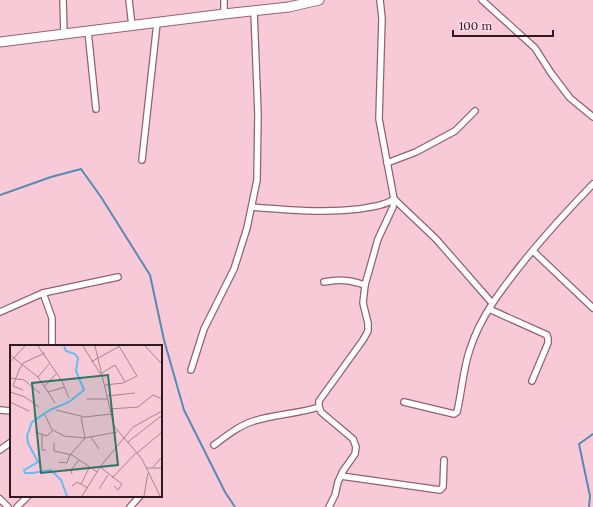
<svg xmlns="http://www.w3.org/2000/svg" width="593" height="507" font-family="Lora,serif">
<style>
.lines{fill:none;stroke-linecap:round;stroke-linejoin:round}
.stream{stroke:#578bb5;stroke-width:2}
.minor-casing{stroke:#946171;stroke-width:8}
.trunk-casing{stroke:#946171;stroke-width:11}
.minor{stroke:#fff;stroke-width:5.5}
.trunk{stroke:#fff;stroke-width:9}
.inset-river{fill:none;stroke:#68bcf5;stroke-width:2}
.inset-road{fill:none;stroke:#a8848e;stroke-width:1}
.view{fill:#307568;fill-opacity:0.15;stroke:#307568;stroke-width:2}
.inset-edge{fill:none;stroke:#2f1a21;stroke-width:2}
</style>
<rect width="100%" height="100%" fill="#f8cad7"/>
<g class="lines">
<g class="stream">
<path d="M0 195 51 177 81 169 101 197 150 275 164 340 184 410 225 492 235 507"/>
<path d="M589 507 590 496 579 444 593 434"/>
</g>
<g class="minor-casing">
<g id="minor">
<path d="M63 0 64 34"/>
<path d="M129 0 132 26"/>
<path d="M482 0 535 48 551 73 570 98 593 117"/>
<path d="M224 14V0"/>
<path d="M88 31 96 109"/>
<path d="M142 160 157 23"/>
<path d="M387 163 416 152 455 131 475 111"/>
<path d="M252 207C288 210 323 213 359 209 371 207 384 206 394 199L436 239 492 303"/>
<path d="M533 251 593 308"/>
<path d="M324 282C339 279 350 280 365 285"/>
<path d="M43 293 52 318V346"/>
<path d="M489 309 547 335 548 339V343L532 381"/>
<path d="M0 312 43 293 118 277"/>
<path d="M191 370 204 329 234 269 247 228 257 180 258 114 254 11"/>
<path d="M404 402 450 413 454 414 457 412C462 391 463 369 470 349 481 315 502 289 524 261 546 234 569 209 593 184"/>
<path d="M0 410 11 411"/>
<path d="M214 445C226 436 240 425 254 421 275 414 298 414 319 407"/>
<path d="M0 450 11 442"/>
<path d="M341 476 440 490 443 487 444 460"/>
<path d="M0 499 8 507"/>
<path d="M17 507 28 496"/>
<path d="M130 507 140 496"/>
<path d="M329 507 335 495 338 482 343 471 355 454 356 447 353 439 321 412 319 407V401L363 340 368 331V323L363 303 365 285 378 239 393 207 394 199 379 119 382 18 380 0"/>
</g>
</g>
<g class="trunk-casing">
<path id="trunk" d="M0 42 224 14 289 7 319 0"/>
</g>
<use href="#minor" class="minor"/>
<use href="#trunk" class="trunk"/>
</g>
<g transform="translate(10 345)">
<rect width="152" height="152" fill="#f8cad7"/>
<path class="inset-river" d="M54 1 56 6 65 9 68 13 66 26 74 45 59 57 40 65 22 77 17 91 18 98 28 117 14 125 15 128H22L41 125 51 135 57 151"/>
<path class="inset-road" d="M28 1 52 36 59 53M73 1 91 30M85 1 104 81 132 114 150 151M135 1 152 19M0 10 28 32 39 19M0 17 15 1M81 17 110 1M92 28 105 20 115 37M28 32 38 47 55 42M0 33 14 35 30 48M95 40 113 38 127 31 109 1M34 42 46 29M13 45 3 41 9 25 13 18 35 8M0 47 15 52 29 62M38 47 45 58M97 51 125 48M77 54H98M0 57 19 66M100 64 128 62 143 50 152 54M46 65 75 72 101 69M35 70 42 85M25 87 37 91 43 85 54 91 75 93 107 87M32 89V105H36M80 91 89 104M118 97 151 71M44 98V106L62 110 87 127 90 122M127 108 152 87M61 109 75 93 71 72M49 117 57 118 60 109M143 122 152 112M137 123H152M62 129 61 125 69 115M102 133 126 108M71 139 79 123M62 141 67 137 78 143M104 141 108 145 112 139 90 122 123 82 152 66M89 144 98 130M72 151 87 127M134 151 138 128"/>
<path class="view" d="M98 30 108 120 31 128 22 38Z"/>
<rect width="152" height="152" class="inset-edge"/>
</g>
<path d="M453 30v6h100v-6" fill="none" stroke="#2f1a21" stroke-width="2"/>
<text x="459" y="30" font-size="12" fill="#2f1a21" stroke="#fedbe4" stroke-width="3" paint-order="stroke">100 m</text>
</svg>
